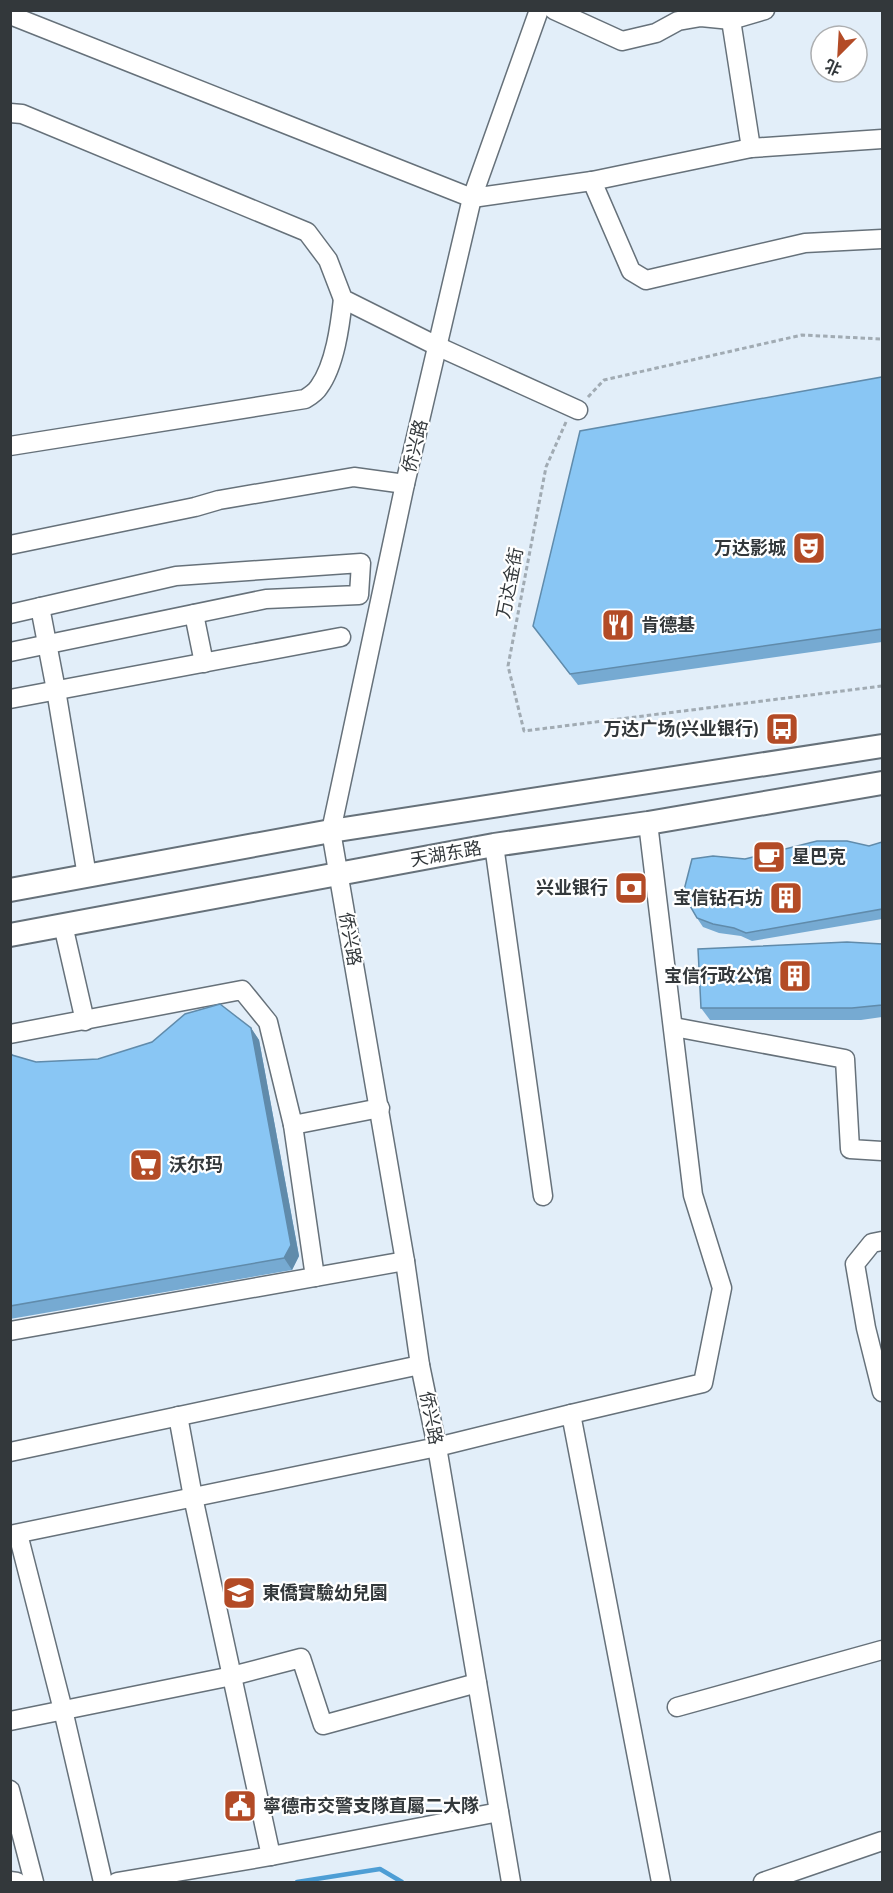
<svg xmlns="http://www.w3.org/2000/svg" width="893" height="1893" font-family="Cabin,'Noto Sans SC',sans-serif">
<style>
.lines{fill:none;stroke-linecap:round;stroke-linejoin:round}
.stream{stroke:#4e9ed5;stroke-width:4.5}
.minor-casing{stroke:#66717a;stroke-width:21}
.major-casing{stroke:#66717a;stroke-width:26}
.path{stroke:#a1abb3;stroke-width:3;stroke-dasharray:4.5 3;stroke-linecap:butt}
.minor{stroke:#fff;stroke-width:18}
.major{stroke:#fff;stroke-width:22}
.wall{fill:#76aad2}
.shaded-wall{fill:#608bab}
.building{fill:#89c6f4;stroke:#608bab;stroke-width:1.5}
.labels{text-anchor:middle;stroke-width:4.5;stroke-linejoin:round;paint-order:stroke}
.street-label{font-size:18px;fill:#33383b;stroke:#fff}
.poi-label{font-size:18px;font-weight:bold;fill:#33383b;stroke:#fff;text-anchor:end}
</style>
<rect width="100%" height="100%" fill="#e2eef9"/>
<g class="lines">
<path class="stream" d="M297 1882 380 1869 402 1882"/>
<g class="minor-casing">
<g id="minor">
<path d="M554 10 622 41 656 33 678 21 701 17 731 20 765 10"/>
<path d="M10 15 472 198 592 181 751 148 882 139"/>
<path d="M731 20 751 148"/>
<path d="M10 113 22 114 307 232 328 260 343 299 439 347 578 410"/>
<path d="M592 181 631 271 646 280 805 243 882 239"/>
<path d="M10 446 305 399C310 396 316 392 319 387 335 365 340 326 343 299"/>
<path d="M10 545 195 507 219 500 354 477 405 484"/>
<path d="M40 607 56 690 87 876"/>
<path d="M10 614 176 576 361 563 359 595 266 599 10 652"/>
<path d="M194 614 204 663"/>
<path d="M10 699 341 637"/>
<path d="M494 845 543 1196"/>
<path d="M63 925 85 1021"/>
<path d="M674 1027 845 1059 850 1149 882 1151"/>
<path d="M10 1034 242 990 268 1022 293 1125 380 1108"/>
<path d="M293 1125 315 1277"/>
<path d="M882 1241 872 1243 855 1264 866 1328 882 1392"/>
<path d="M10 1331 405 1261"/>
<path d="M571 1414 703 1383 722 1288 693 1195 648 823"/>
<path d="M178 1416 193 1497 271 1856"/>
<path d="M10 1452 420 1365"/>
<path d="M18 1534 63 1710 103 1882"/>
<path d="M10 1535 437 1447 571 1414 661 1882"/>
<path d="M677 1707 882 1650"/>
<path d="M10 1721 232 1676 301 1658 323 1725 477 1683"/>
<path d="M10 1790 34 1882"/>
<path d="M10 1881 17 1882"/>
<path d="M117 1882 271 1856 499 1812"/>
<path d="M511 1882 437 1447 420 1365 405 1261 331 831 405 484 472 198 539 10"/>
<path d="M763 1882 882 1841"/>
</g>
</g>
<g class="major-casing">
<g id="major">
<path d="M10 890 331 831 882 746"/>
<path d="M10 935 494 845 648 823 882 783"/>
</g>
</g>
<g class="path">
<path d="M588 397 604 380 802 335 882 339"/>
<path d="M566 422 546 467 508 666 524 731 882 686"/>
</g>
<use href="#minor" class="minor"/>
<use href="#major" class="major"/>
</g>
<g class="wall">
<path d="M882 377V642L578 685 533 626Z"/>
<path d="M882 842V919L752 941 741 936 719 933 703 927 697 918 745 859 869 846Z"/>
<path d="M882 944V1017L861 1020H710L701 1008Z"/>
<path d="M251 1028 259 1040 299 1256 292 1270 10 1319V1051L13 1055 36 1062 98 1059Z"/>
</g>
<path class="shaded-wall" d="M251 1028 259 1040 299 1256 292 1270 284 1258Z"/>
<g class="building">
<path d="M882 377V629L570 674 533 626 580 431Z"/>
<path d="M817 841H847L869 846 882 842V909L746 933 734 928 713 924 697 918 683 894 692 859 713 856 745 859Z"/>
<path d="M847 942 882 944V1005L852 1008H701L698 949Z"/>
<path d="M220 1004 251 1028 291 1245 284 1258 10 1306V1052L12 1055 36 1062 98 1059 152 1042 185 1014Z"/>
</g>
<defs>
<g id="theatre-square" transform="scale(1.725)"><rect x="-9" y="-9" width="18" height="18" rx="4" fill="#b34b26" stroke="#fff"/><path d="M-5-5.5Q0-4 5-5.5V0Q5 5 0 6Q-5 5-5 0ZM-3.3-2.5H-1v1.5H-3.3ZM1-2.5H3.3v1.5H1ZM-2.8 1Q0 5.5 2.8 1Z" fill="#fff"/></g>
<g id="restaurant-square" transform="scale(1.725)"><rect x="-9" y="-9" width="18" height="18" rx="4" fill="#b34b26" stroke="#fff"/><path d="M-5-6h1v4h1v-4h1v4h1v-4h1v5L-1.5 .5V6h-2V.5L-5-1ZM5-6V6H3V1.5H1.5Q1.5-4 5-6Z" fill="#fff"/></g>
<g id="bus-square" transform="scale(1.725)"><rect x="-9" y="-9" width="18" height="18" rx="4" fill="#b34b26" stroke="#fff"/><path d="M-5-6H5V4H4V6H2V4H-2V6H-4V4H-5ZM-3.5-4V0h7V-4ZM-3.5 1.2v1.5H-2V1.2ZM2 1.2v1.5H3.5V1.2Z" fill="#fff"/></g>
<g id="cafe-square" transform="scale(1.725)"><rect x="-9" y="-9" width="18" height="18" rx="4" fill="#b34b26" stroke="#fff"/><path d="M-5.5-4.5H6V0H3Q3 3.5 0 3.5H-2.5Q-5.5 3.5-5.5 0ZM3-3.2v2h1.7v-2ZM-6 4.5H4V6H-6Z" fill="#fff"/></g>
<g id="bank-square" transform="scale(1.725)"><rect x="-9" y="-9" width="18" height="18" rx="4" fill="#b34b26" stroke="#fff"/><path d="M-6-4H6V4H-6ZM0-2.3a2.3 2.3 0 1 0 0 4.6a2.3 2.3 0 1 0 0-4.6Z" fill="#fff"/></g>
<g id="building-square" transform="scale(1.725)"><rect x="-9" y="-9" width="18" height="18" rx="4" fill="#b34b26" stroke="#fff"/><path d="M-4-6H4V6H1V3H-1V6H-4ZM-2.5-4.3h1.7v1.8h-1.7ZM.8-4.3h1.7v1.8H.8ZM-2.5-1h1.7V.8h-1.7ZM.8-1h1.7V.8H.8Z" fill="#fff"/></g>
<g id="supermarket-square" transform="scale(1.725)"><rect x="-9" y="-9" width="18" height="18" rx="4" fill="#b34b26" stroke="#fff"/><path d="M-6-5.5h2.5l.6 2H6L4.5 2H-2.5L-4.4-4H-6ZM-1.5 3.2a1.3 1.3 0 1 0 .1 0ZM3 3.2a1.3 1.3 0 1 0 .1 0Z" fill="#fff"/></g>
<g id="school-square" transform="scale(1.725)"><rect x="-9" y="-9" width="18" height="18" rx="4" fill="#b34b26" stroke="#fff"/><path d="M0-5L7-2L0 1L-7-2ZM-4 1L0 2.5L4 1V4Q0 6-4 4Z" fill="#fff"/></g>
<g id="civic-square" transform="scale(1.725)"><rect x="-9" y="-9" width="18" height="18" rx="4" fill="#b34b26" stroke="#fff"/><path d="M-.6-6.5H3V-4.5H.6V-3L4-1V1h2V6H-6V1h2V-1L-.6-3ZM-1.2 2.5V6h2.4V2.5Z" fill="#fff"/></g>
</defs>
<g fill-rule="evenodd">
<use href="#theatre-square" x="809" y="548"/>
<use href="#restaurant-square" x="618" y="625"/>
<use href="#bus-square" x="782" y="729"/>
<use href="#cafe-square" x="769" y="857"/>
<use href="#bank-square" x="631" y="888"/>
<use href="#building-square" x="786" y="898"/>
<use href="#building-square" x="795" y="976"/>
<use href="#supermarket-square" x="146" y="1165"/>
<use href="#school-square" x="239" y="1593"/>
<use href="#civic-square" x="240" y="1806"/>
</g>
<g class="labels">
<g class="street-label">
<text transform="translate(415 446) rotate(-76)" y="6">侨兴路</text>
<text transform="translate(510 583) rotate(-79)" y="6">万达金街</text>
<text transform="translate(446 854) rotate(-10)" y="6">天湖东路</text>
<text transform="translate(350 939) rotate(80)" y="6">侨兴路</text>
<text transform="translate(431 1418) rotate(79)" y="6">侨兴路</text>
</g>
<g class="poi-label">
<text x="786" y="554">万达影城</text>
<text x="641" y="631" text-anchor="start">肯德基</text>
<text x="759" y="735">万达广场(兴业银行)</text>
<text x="792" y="863" text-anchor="start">星巴克</text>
<text x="608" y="894">兴业银行</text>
<text x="763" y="904">宝信钻石坊</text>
<text x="772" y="982">宝信行政公馆</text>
<text x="169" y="1171" text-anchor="start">沃尔玛</text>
<text x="262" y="1599" text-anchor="start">東僑實驗幼兒園</text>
<text x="263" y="1812" text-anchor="start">寧德市交警支隊直屬二大隊</text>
</g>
</g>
<rect width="893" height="1893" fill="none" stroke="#33383b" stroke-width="24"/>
<g transform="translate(839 54) rotate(204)"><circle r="28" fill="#ffffff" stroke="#adafb1" stroke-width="1.5"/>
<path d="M0-4.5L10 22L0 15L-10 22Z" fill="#b34b26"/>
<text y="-9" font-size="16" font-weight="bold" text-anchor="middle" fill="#33383b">北</text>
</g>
</svg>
